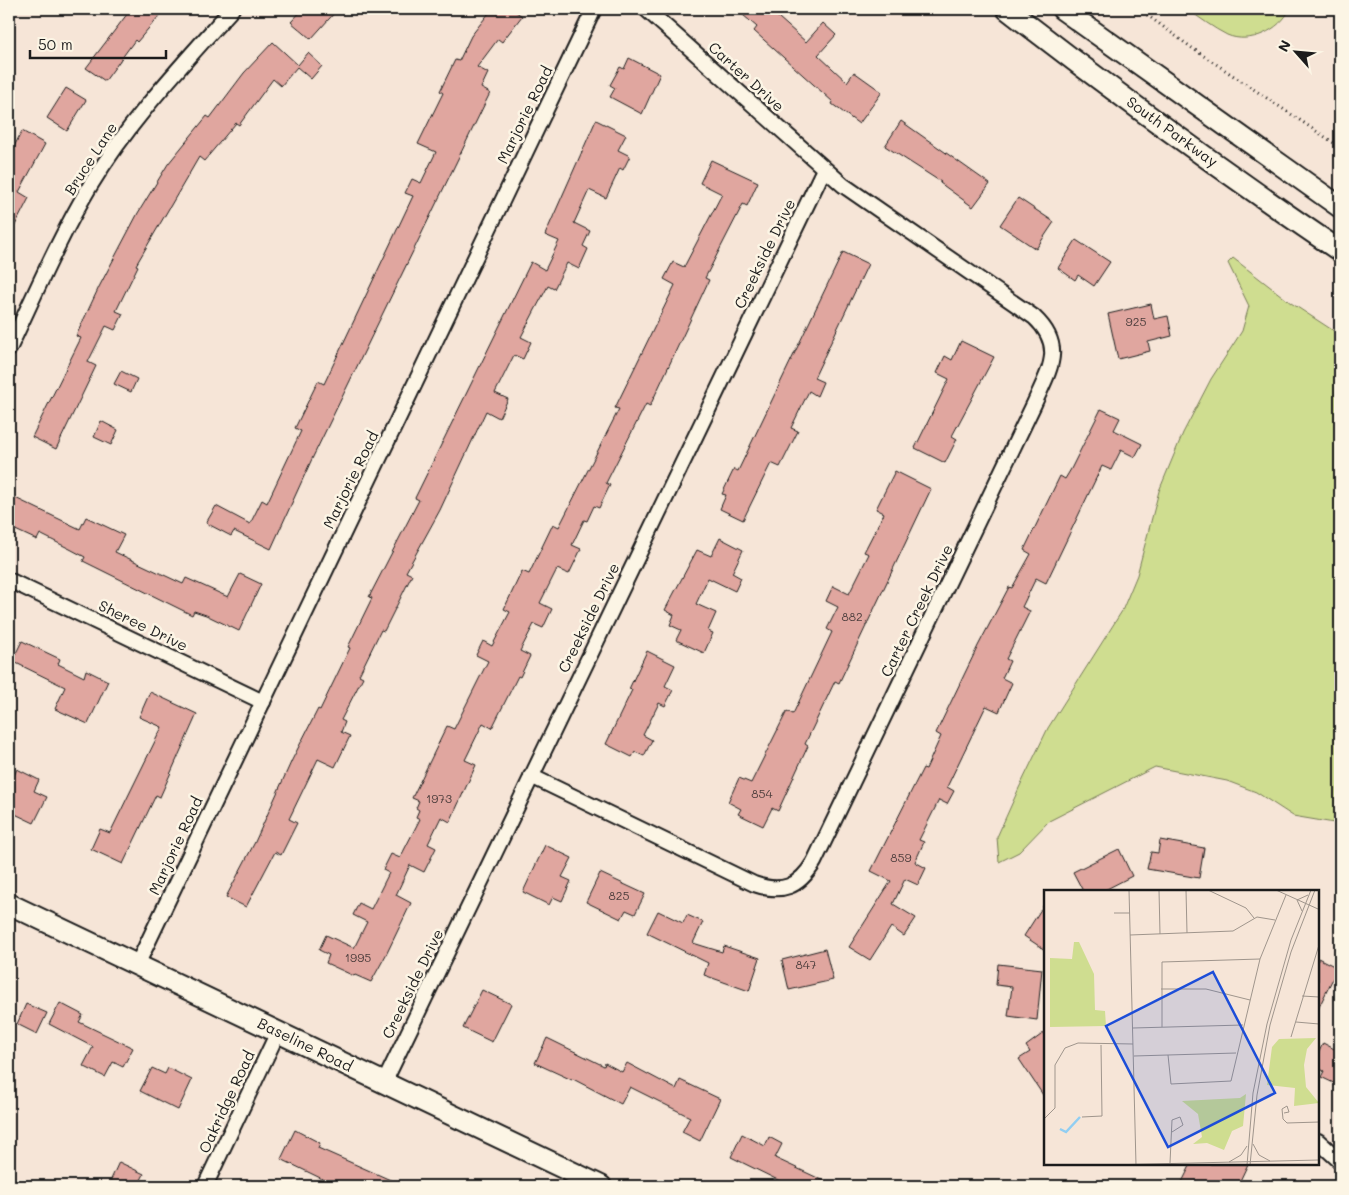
<svg xmlns="http://www.w3.org/2000/svg" width="1349" height="1195" font-family="Mali,sans-serif">
<style>
.green{fill:#cfdd90;stroke:#767c56}
.building{fill:#e0a69f;stroke:#1c1c1c}
.lines{fill:none;stroke-linecap:round;stroke-linejoin:round}
.street-casing{stroke:#1c1c1c;stroke-width:18}
.secondary-casing{stroke:#1c1c1c;stroke-width:24}
.path{stroke:#1c1c1c;stroke-width:3;stroke-dasharray:1 4;stroke-linecap:butt}
.street{stroke:#fcf5e5;stroke-width:14}
.secondary{stroke:#fcf5e5;stroke-width:20}
.labels{text-anchor:middle;stroke-width:5;stroke-linejoin:round;paint-order:stroke}
.number-label{font-size:12px;fill:#4d3e3d}
.street-label{font-size:15px;fill:#1c1c1c;stroke:#fcf5e5}
.inset-river{fill:none;stroke:#91cef2;stroke-width:2.5}
.inset-road{fill:none;stroke:#9f958c;stroke-width:1}
.view{fill:#1d4ed8;fill-opacity:0.15;stroke:#1d4ed8;stroke-width:2.5}
.inset-edge{fill:none;stroke:#1c1c1c;stroke-width:2.5}
</style>
<rect width="100%" height="100%" fill="#f6e5d7"/>
<filter id="ink" filterUnits="userSpaceOnUse"><feTurbulence type="fractalNoise" baseFrequency=".02" numOctaves="2"/><feDisplacementMap in="SourceGraphic" scale="10" xChannelSelector="R" yChannelSelector="G"/><feConvolveMatrix kernelMatrix="1 2 1 2 8 2 1 2 1" color-interpolation-filters="sRGB"/></filter>
<g filter="url(#ink)">
<g class="green">
<path d="M1187 9H1290C1280 30 1250 45 1227 35 1213 28 1200 18 1187 9Z"/>
<path d="M1233 258 1291 303 1340 335V824L1293 816 1256 792 1227 781 1155 767 1049 821 1019 852 999 862 997 837 1019 788 1048 728 1122 611 1137 575 1159 491 1183 433 1211 379 1242 331 1249 306 1228 263Z"/>
</g>
<g class="building">
<path d="M131 9H165L137 42 135 40 105 81 86 68Z"/>
<path d="M303 9H338L311 39 291 22Z"/>
<path d="M492 9H512L522 16 502 42 498 39 477 67 488 73 481 88 490 93 311 461 271 549 234 531 231 536 206 523 216 506 250 524 262 500 267 503 301 431 295 428 318 381 324 384 413 196 405 193 412 179 421 183 436 152 418 144 443 93 440 91 455 60 459 61 471 36Z"/>
<path d="M736 9H769L806 42 823 23 836 35 818 55 847 82 854 72 882 92 859 124 832 104 833 102 754 31 757 27Z"/>
<path d="M273 42 298 65 308 53 322 66 311 79 297 67 281 86 273 79 239 125 236 123 204 161 199 157 136 265 138 266 116 311 123 314 115 330 106 326 88 362 96 366 56 449 32 437 81 338 76 336 99 287 138 213 168 164 207 116 210 118 244 73Z"/>
<path d="M629 58 660 74 642 114 610 97 615 88 610 85 620 67 624 69Z"/>
<path d="M66 88 86 100 67 131 47 118Z"/>
<path d="M596 120 626 135 618 150 630 156 623 170 620 168 606 198 589 190 574 223 590 231 583 246 588 249 579 269 567 263 554 289 548 286 535 310 521 337 531 342 523 359 514 355 495 393 508 399 499 418 486 411 440 510 406 572 412 575 384 631 381 630 359 675 363 677 341 720 345 722 341 732 350 736 335 767 318 759 289 819 297 823 281 855 275 852 246 907 226 897 255 842 292 760 318 709 320 710 350 648 348 647 372 598 369 597 419 500 415 498 531 262 545 270 559 241 545 235Z"/>
<path d="M901 121 990 184 973 207 940 183 941 182 885 146Z"/>
<path d="M22 131 45 144 19 192 29 198 9 237V156Z"/>
<path d="M711 160 758 182 747 206 743 204 705 278 709 280 650 406 646 404 606 483 610 485 599 508 594 506 587 521 584 520 572 545 581 549 569 574 557 569 540 603 552 609 543 628 534 624 520 651 530 656 520 677 518 676 492 728 483 723 465 760 476 765 450 822 441 817 428 844 436 848 424 872 410 865 396 895 411 903 387 953 371 982 355 975 354 976 326 963 329 955 319 950 326 935 354 948 367 922 353 915 359 903 371 909 389 873 383 870 391 854 400 858 420 819 416 817 419 810 416 808 419 801 412 798 447 726 454 729 488 661 476 655 483 641 492 646 510 612 504 609 522 571 529 574 553 524 559 527 619 409 615 408 675 285 664 279 673 262 684 267 722 194 700 183Z"/>
<path d="M1018 198 1054 222 1036 249 1000 225Z"/>
<path d="M1076 240 1110 262 1094 286 1078 275 1075 280 1058 268Z"/>
<path d="M843 252 868 264 814 378 823 382 817 396 809 391 791 428 798 431 780 467 771 463 743 520 720 509 726 495 722 494 734 469 738 471Z"/>
<path d="M1151 304 1154 319 1168 316 1172 336 1148 342 1150 351 1118 359 1108 314Z"/>
<path d="M961 341 994 357 952 436 957 439 945 463 915 448 949 379 937 373 945 356 952 360Z"/>
<path d="M121 371 137 379 131 392 114 384Z"/>
<path d="M1101 409 1120 418 1114 430 1142 444 1135 457 1121 450 1111 470 1102 466 1046 583 1036 578 1022 607 1030 611 1006 659 1010 661 1002 678 1012 683 1006 696 999 712 986 706 947 787 954 791 947 804 939 800 919 840 924 842 915 862 926 868 918 885 905 879 893 904 916 918 904 936 891 927 870 960 849 947 891 881 871 871 923 768 926 769 941 736 936 733 978 646 1009 587 1012 588 1031 554 1024 550 1060 476 1065 479 1071 469Z"/>
<path d="M101 421 118 430 111 445 94 437Z"/>
<path d="M895 471 931 489 839 683 835 681 805 744 808 746 778 811 772 808 763 826 738 814 741 809 728 802 739 778 751 783 787 711 793 714 832 632 827 629 838 607 826 601 833 586 849 594 869 554 864 552 884 513 876 509Z"/>
<path d="M9 495 80 529 86 517 124 535 115 552 183 584 186 578 228 597 240 574 261 584 239 631 206 615 194 611 192 615 83 561 85 557 70 549 40 534 37 540 9 527Z"/>
<path d="M720 538 743 550 732 573 741 578 735 591 708 578 696 604 716 613 708 631 713 633 704 653 676 640 681 630 670 625 674 615 665 610 697 550 711 556Z"/>
<path d="M22 641 60 659 58 664 84 677 86 670 108 681 88 724 55 709 65 687 12 661Z"/>
<path d="M647 651 675 665 665 686 673 690 665 706 659 703 643 735 652 740 644 756 635 752 632 757 606 744 632 690 629 689Z"/>
<path d="M150 692 197 714 160 797 156 795 123 864 91 849 100 829 110 833 162 727 139 717Z"/>
<path d="M17 769 39 780 34 791 47 797 34 823 13 813 15 809 9 806V786Z"/>
<path d="M1160 840 1204 848 1199 878 1147 869 1151 852 1158 853Z"/>
<path d="M545 845 572 858 562 877 571 881 562 901 553 897 549 905 523 892Z"/>
<path d="M1119 849 1132 876 1103 891H1083L1073 872Z"/>
<path d="M600 873 645 894 635 914 626 910 621 919 586 902Z"/>
<path d="M1045 903V950L1024 936Z"/>
<path d="M658 911 683 923 687 915 703 922 693 943 722 952 724 946 760 958 749 991 704 975 708 963 647 933Z"/>
<path d="M825 949 833 980 789 990 782 960Z"/>
<path d="M1318 958 1338 968 1318 1009Z"/>
<path d="M998 964 1042 969 1037 1020 1008 1016 1012 987 996 985Z"/>
<path d="M482 990 511 1004 492 1042 463 1028Z"/>
<path d="M60 1003 83 1015 79 1022 133 1048 123 1067 113 1062 105 1077 83 1066 93 1047 49 1024Z"/>
<path d="M26 1004 47 1013 37 1034 17 1024Z"/>
<path d="M1045 1032V1098L1019 1059 1030 1052 1026 1046Z"/>
<path d="M547 1038 604 1066 605 1063 622 1072 627 1063 676 1089 680 1080 720 1099 700 1141 682 1132 690 1117 630 1087 621 1104 573 1079 572 1080 535 1063Z"/>
<path d="M1323 1043 1340 1052V1086L1321 1077 1324 1071 1318 1068V1054Z"/>
<path d="M152 1068 165 1074 168 1068 192 1080 178 1110 140 1091Z"/>
<path d="M295 1130 320 1143 318 1148 404 1186H337L281 1159Z"/>
<path d="M742 1134 765 1146 769 1137 782 1144 775 1158 835 1186H790L731 1157Z"/>
<path d="M119 1162 144 1174 138 1186H108Z"/>
<path d="M1191 1164H1248L1238 1185 1230 1181 1227 1186H1216L1204 1181 1201 1186H1180Z"/>
</g>
<g class="lines">
<g class="street-casing">
<g id="street">
<path d="M9 349C35 294 59 238 90 186 129 121 182 65 232 9"/>
<path d="M9 580 263 702"/>
<path d="M531 776 754 884C782 894 799 887 814 862L1034 404C1049 370 1066 347 1034 317L843 185 646 9"/>
<path d="M137 965 594 9"/>
<path d="M384 1083 824 169"/>
<path d="M1318 1141 1340 1161"/>
<path d="M205 1186 278 1032"/>
</g>
</g>
<g class="secondary-casing">
<g id="secondary">
<path d="M1007 9C1115 93 1227 174 1340 251"/>
<path d="M1062 9 1340 207"/>
<path d="M9 904 601 1186"/>
</g>
</g>
<path class="path" d="M1139 9 1192 48 1340 147"/>
<use href="#street" class="street"/>
<use href="#secondary" class="secondary"/>
</g>
</g>
<g class="labels">
<g class="number-label">
<text x="1136" y="326">925</text>
<text x="852" y="621">882</text>
<text x="762" y="798">854</text>
<text x="439" y="803">1973</text>
<text x="901" y="862">859</text>
<text x="619" y="900">825</text>
<text x="358" y="962">1995</text>
<text x="806" y="969">847</text>
</g>
<g class="street-label">
<text transform="translate(746 77) rotate(42)" y="5">Carter Drive</text>
<text transform="translate(525 115) rotate(-64)" y="5">Marjorie Road</text>
<text transform="translate(1172 132) rotate(36)" y="5">South Parkway</text>
<text transform="translate(91 159) rotate(-57)" y="5">Bruce Lane</text>
<text transform="translate(765 254) rotate(-64)" y="5">Creekside Drive</text>
<text transform="translate(351 480) rotate(-64)" y="5">Marjorie Road</text>
<text transform="translate(917 611) rotate(-64)" y="5">Carter Creek Drive</text>
<text transform="translate(589 618) rotate(-64)" y="5">Creekside Drive</text>
<text transform="translate(143 626) rotate(26)" y="5">Sheree Drive</text>
<text transform="translate(176 846) rotate(-65)" y="5">Marjorie Road</text>
<text transform="translate(413 984) rotate(-64)" y="5">Creekside Drive</text>
<text transform="translate(305 1045) rotate(26)" y="5">Baseline Road</text>
<text transform="translate(227 1102) rotate(-65)" y="5">Oakridge Road</text>
</g>
</g>
<g transform="translate(1044 890)">
<rect width="275" height="275" fill="#f6e5d7"/>
<path d="M30 52H35L50 84 51 120 61 121 62 136 6 137V68L28 69ZM272 148 263 159 260 175 262 197 275 213 250 216 251 198 223 195 228 157 235 149ZM202 204 199 236 188 241 180 260 163 253 149 254 158 247 154 224 138 211 196 208Z" fill="#cfdd90"/>
<path class="inset-river" d="M16 239 22 242 36 227"/>
<path class="inset-road" d="M85 0 92 275M115 0 116 44M142 0 143 43M164 0 202 18 210 28M232 0 274 19M258 21 253 10 264 5M70 23H86M86 45 189 41 213 27 231 30M117 99H162L206 110M258 106 275 107M252 132 275 134M118 137V72L216 69M89 138 199 135M247 147 275 55M124 165 127 194 187 191 216 69 242 5M90 166 192 163M240 223 245 222 243 216 238 219 239 229 243 233 275 232M38 227 58 226 57 155M0 229 11 218V175L21 158 34 153 89 154M209 254 215 265 226 271M185 272 197 265 203 256M126 273 128 230 136 227 139 235 128 242M64 275 275 270M203 275 209 203 223 134 247 50 267 0M206 275 213 205 226 135 247 62 271 0"/>
<path class="view" d="M169 82 231 203 124 257 62 136Z"/>
<rect width="275" height="275" class="inset-edge"/>
</g>
<rect width="1349" height="1195" fill="none" stroke="#fcf5e5" stroke-width="30"/>
<rect x="15" y="15" width="1319" height="1165" fill="none" stroke="#1c1c1c" stroke-width="2" filter="url(#ink)"/>
<g transform="translate(1296 52) rotate(297)" stroke="#fcf5e5" stroke-width="4" paint-order="stroke">
<path d="M0-4L9 19L0 12L-9 19Z" fill="#1c1c1c"/>
<text y="-8" font-size="14" font-weight="bold" text-anchor="middle" fill="#1c1c1c">N</text>
</g>
<path d="M30 50v8h136v-8" fill="none" stroke="#1c1c1c" stroke-width="2.5"/>
<text x="38" y="50" font-size="15" fill="#1c1c1c" stroke="#fcf5e5" stroke-width="4" paint-order="stroke">50 m</text>
</svg>
